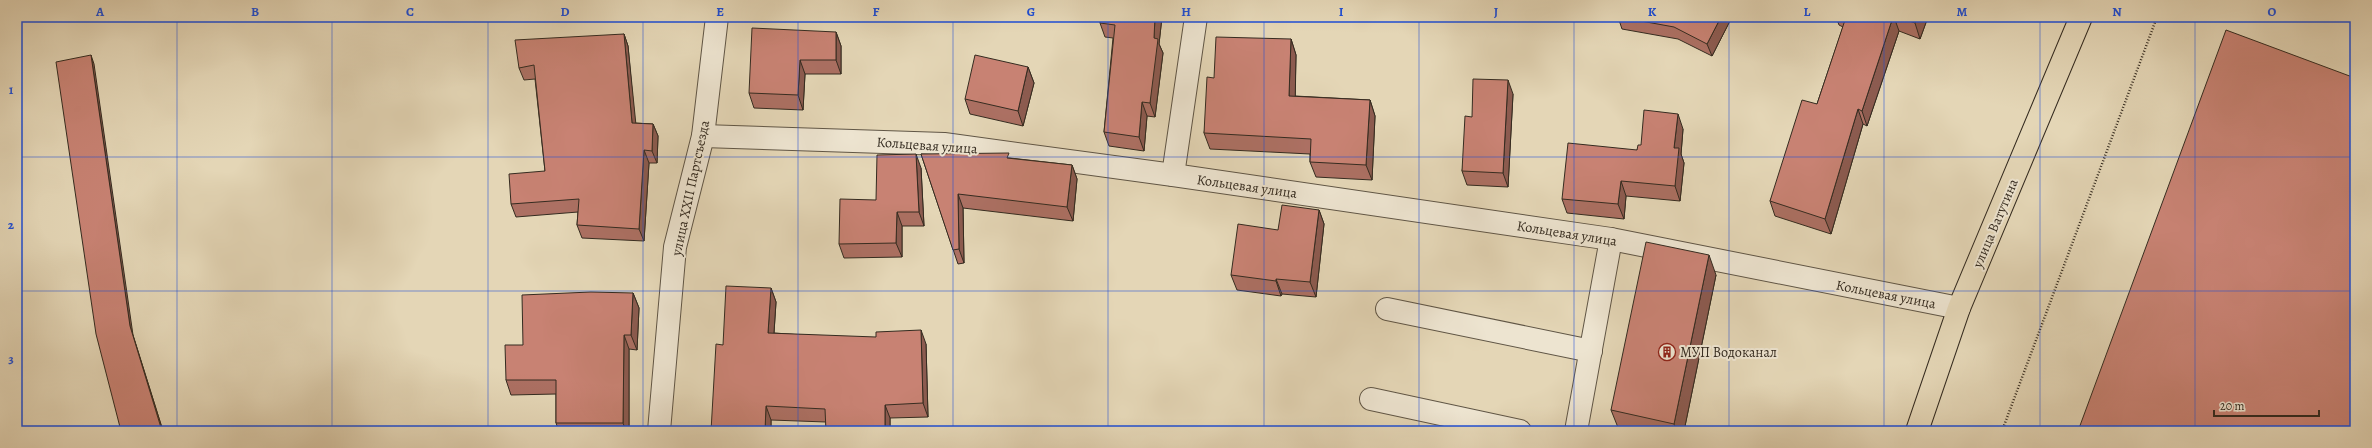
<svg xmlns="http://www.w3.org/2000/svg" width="2372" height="448" font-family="Alegreya,serif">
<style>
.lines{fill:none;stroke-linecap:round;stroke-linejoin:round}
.minor-casing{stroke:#605646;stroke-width:24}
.major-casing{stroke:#342b20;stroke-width:24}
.path{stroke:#342b20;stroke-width:2.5;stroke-dasharray:1 2;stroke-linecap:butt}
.minor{stroke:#ede4d0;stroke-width:22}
.major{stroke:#e4d6b6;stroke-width:22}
.wall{fill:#ac7063;stroke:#342b20}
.shaded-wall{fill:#8c5b50;stroke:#342b20}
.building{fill:#c88273;stroke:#342b20}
.grid{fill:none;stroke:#1d4ed8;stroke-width:1;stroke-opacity:0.55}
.labels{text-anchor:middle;stroke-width:4;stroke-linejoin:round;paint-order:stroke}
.street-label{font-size:14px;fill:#342b20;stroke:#ede4d0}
.poi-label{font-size:14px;fill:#342b20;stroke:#ede4d0;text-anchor:start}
.neatline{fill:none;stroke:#1d4ed8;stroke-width:1.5}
.grid-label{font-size:13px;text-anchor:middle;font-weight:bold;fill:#1d4ed8}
</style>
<rect width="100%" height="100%" fill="#e4d6b6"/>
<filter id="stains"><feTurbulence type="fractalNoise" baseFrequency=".005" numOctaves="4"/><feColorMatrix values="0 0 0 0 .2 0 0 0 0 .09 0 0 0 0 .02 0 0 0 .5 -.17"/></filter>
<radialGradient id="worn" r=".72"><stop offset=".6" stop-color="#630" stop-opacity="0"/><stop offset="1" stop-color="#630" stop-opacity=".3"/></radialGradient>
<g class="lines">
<g class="minor-casing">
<g id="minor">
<path d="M703 136 944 144 1173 175 1611 239 1959 308"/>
<path d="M1173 175 1196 17"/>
<path d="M1387 309 1591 351"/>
<path d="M1371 399 1520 431"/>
<path d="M659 431 675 247 703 136 717 17"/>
<path d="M1576 431 1611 239"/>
</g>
</g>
<g class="major-casing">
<path id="major" d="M1917 431 1959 308 2081 17"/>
</g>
<path class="path" d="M2002 431 2157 17"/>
<use href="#minor" class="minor"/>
<use href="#major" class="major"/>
</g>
<g class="wall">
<path d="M1101 17H1162L1159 44 1163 53 1155 117 1147 116 1144 151 1109 146 1104 132 1113 38 1105 37 1100 23Z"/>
<path d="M1618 17H1732L1712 56 1678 39 1622 29Z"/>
<path d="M1836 17H1928L1920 39 1899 31 1867 126 1863 124 1831 234 1775 216 1770 201 1817 104 1843 27 1839 25Z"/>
<path d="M836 32 841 46V74H805L803 110 754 108 749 93Z"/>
<path d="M624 34 628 46 635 123 653 124 658 136 657 163H649L644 241 582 238 577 225 578 212 516 217 511 204 545 171 535 79 524 80 519 68Z"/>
<path d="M1291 39 1296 55 1295 96 1370 100 1375 116 1372 180 1316 177 1310 162V154L1210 149 1204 133 1214 78Z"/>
<path d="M1028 67 1034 83 1023 126 970 114 965 99Z"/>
<path d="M1513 94 1508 187 1467 185 1462 171 1472 117Z"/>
<path d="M1683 129 1681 154 1684 163 1680 201 1626 196 1624 219 1567 213 1562 199 1637 150 1641 145Z"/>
<path d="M921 154 1010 158 1072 165 1077 179 1073 221 963 208 964 263 958 264Z"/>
<path d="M921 168 924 226H902V257L844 258 839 244 876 200Z"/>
<path d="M1319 210 1324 224 1316 297 1282 294 1281 296 1237 290 1231 275 1278 230Z"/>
<path d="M1716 275 1684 431H1624L1619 430 1611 410Z"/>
<path d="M771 288 776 302 774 333 926 344 928 417 890 418V431H826V422L771 420V431H711L723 345Z"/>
<path d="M633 293 639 308 637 350 629 349V431H559L556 423V394L511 395 506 380 523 345Z"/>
</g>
<g class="shaded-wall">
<path d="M1155 17H1162L1159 44 1163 53 1155 117 1150 103 1154 38Z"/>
<path d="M1721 17H1732L1712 56 1707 44Z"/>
<path d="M1893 17H1894L1899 31 1867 126 1862 111Z"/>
<path d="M1917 17H1928L1920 39 1915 23Z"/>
<path d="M836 32 841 46V74L836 60Z"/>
<path d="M624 34 628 46 637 135 632 123Z"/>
<path d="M1291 39 1296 55 1295 111 1289 96Z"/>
<path d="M91 55 94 64 133 335 163 431 130 326Z"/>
<path d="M800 60 805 74 803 110 798 95Z"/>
<path d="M1028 67 1034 83 1023 126 1018 111Z"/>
<path d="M1508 80 1513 94 1508 187 1503 173Z"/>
<path d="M1370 100 1375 116 1372 180 1366 165Z"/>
<path d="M1142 102 1147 116 1144 151 1139 137Z"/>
<path d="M1858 109 1863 124 1831 234 1825 219Z"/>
<path d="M1678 114 1683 129 1681 154 1684 163 1680 201 1675 186 1674 148Z"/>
<path d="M653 124 658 136 657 163 652 151Z"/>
<path d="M644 150 649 163 644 241 639 229Z"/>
<path d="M916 154 921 168 924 226 919 212Z"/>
<path d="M1072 165 1077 179 1073 221 1067 207Z"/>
<path d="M1621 181 1626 196 1624 219 1618 204Z"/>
<path d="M958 194 963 208 964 263 959 249Z"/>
<path d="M1319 210 1324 224 1316 297 1310 282Z"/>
<path d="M897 212 902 226V257L896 243Z"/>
<path d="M1709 255 1716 275 1684 431H1677L1674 424Z"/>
<path d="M1276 279 1282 294 1281 296 1276 281Z"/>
<path d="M771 288 776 302 773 347 768 333Z"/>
<path d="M633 293 639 308 637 350 631 335Z"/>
<path d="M921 330 926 344 928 417 923 403Z"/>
<path d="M624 335 629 349V431H626L623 423Z"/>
<path d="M885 405 890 418V431H885Z"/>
<path d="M766 406 771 420V431H765Z"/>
</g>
<g class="building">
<path d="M1101 17H1155L1154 38 1158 39 1150 103 1142 102 1139 137 1104 132 1115 25 1100 23Z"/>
<path d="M1619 17H1721L1707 44 1674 27Z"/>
<path d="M1846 17H1893L1862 111 1858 109 1825 219 1770 201 1802 100 1817 104Z"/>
<path d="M1897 17H1917L1915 23Z"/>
<path d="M752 28 836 32V60H800L798 95 749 93Z"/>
<path d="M2226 30 2355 78V431H2078Z"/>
<path d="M624 34 632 123 653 124 652 151 644 150 639 229 577 225 579 199 511 204 509 174 545 171 534 65 519 68 515 40Z"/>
<path d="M1216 37 1291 39 1289 96 1370 100 1366 165 1310 162 1311 139 1204 133 1207 77 1214 78Z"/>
<path d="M91 55 130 326 162 431H121L96 334 56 62Z"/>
<path d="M975 55 1028 67 1018 111 965 99Z"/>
<path d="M1473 79 1508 80 1503 173 1462 171 1465 116 1472 117Z"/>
<path d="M1644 110 1678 114 1674 148H1679L1675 186 1621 181 1618 204 1562 199 1568 143 1637 150 1638 145H1641Z"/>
<path d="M1009 153 1007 158 1072 165 1067 207 958 194 959 249 953 250 921 154Z"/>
<path d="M916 154 919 212H897L896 243 839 244 840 199 876 200 877 155Z"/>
<path d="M1282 205 1319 210 1310 282 1276 279V281L1231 275 1238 224 1278 230Z"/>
<path d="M1646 242 1709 255 1674 424 1611 410Z"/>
<path d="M726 286 771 288 768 333 876 337V332L921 330 923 403 885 405V431H826L825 409 766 406 765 431H711L716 344 723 345Z"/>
<path d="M591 292 633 293 631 335H624L623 423H556V380H506L505 345H523L522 295Z"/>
</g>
<path class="grid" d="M177 17V431M332 17V431M488 17V431M643 17V431M798 17V431M953 17V431M1108 17V431M1264 17V431M1419 17V431M1574 17V431M1729 17V431M1884 17V431M2040 17V431M2195 17V431M17 157H2355M17 291H2355"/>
<defs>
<g id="building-ring" transform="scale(0.9)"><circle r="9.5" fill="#ede4d0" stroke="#8f2418" stroke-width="1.5"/><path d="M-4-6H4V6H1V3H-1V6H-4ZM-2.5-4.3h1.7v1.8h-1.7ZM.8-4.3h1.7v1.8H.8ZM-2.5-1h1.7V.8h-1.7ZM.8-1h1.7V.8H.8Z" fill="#8f2418"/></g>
</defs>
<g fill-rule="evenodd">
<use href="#building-ring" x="1667" y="352"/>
</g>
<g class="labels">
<g class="street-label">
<text transform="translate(927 145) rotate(4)" y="5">Кольцевая улица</text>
<text transform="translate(1247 186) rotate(8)" y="5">Кольцевая улица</text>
<text transform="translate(690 188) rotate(-78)" y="5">улица XXII Партсъезда</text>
<text transform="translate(1995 223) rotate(-67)" y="5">улица Ватутина</text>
<text transform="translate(1567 233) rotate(9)" y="5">Кольцевая улица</text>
<text transform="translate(1886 294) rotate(11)" y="5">Кольцевая улица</text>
</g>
<g class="poi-label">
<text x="1680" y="357">МУП Водоканал</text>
</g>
</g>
<rect width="2372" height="448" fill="none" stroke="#e4d6b6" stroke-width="44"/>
<path d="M2214 410v6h105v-6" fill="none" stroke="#342b20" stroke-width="2"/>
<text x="2220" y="410" font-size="12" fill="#342b20" stroke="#ede4d0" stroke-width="3" paint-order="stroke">20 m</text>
<rect x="22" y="22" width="2328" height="404" class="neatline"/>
<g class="grid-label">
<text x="100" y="16">A</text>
<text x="255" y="16">B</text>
<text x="410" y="16">C</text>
<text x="565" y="16">D</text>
<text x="720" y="16">E</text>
<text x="876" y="16">F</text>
<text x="1031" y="16">G</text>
<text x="1186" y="16">H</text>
<text x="1341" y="16">I</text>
<text x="1496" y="16">J</text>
<text x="1652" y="16">K</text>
<text x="1807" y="16">L</text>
<text x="1962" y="16">M</text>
<text x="2117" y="16">N</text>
<text x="2272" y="16">O</text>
<text x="11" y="94">1</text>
<text x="11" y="229">2</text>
<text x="11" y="363">3</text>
</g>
<rect width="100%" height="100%" filter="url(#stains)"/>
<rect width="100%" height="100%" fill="url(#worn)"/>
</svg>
